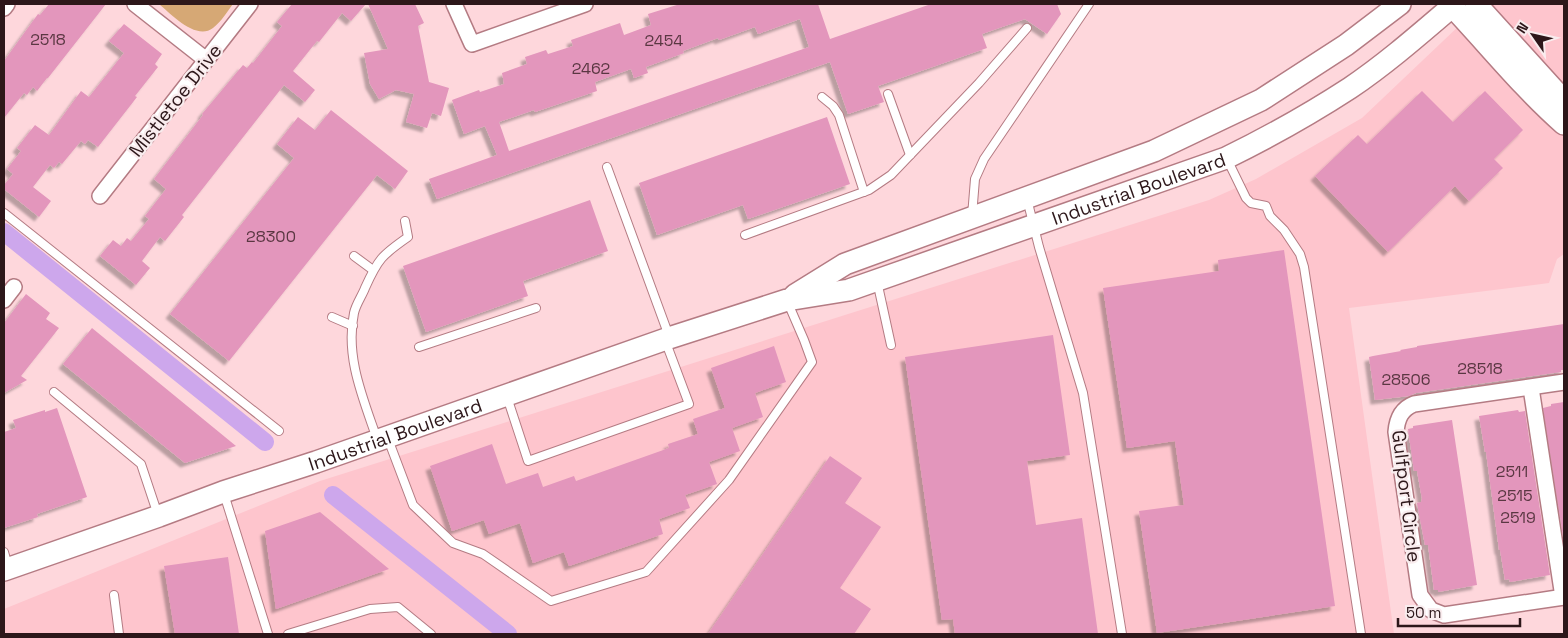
<svg xmlns="http://www.w3.org/2000/svg" width="1568" height="638" font-family="'Space Grotesk',sans-serif">
<style>
.built{fill:#fec5cd}
.green{fill:#d6a875}
.lines{fill:none;stroke-linecap:round;stroke-linejoin:round}
.canal{stroke:#cda7ec;stroke-width:18}
.building{fill:#e396bc;fill-rule:evenodd;filter:url(#shadow)}
.lane-casing{stroke:#b47b83;stroke-width:10}
.street-casing{stroke:#b47b83;stroke-width:18}
.secondary-casing{stroke:#b47b83;stroke-width:24}
.lane{stroke:#fff;stroke-width:8}
.street{stroke:#fff;stroke-width:15}
.secondary{stroke:#fff;stroke-width:21}
.labels{text-anchor:middle;stroke-width:4.5;stroke-linejoin:round;paint-order:stroke}
.number-label{font-size:16px;fill:#5a3742}
.street-label{font-size:19px;fill:#2d171a;stroke:#f9ecee}
</style>
<defs>
<filter id="shadow"><feDropShadow dx="-4.5" dy="4.5" stdDeviation="1" flood-color="#0004"/></filter>
</defs>
<rect width="100%" height="100%" fill="#fed7dc"/>
<path class="built" d="M1482 4H1564V254L1557 259 1549 283 1349 308 1394 634H4V609L320 481 1209 200 1256 179 1362 118Z"/>
<path class="green" d="M159 4H233C227 12 221 22 213 28 196 41 171 14 159 4Z"/>
<g class="lines">
<g class="canal">
<path d="M4 232 265 442"/>
<path d="M333 495 508 634"/>
</g>
</g>
<g class="building">
<path d="M49 4H106L48 78H47L37 91 33 87 27 95 24 93 4 118V61L38 14 40 15Z"/>
<path d="M292 4H366L351 21 342 13 319 42 317 41 293 71 315 90 305 102 284 85 182 215 184 217 165 241 160 237 142 261 150 268 136 285 100 256 113 240 121 246 127 238 131 241 149 219 145 216 166 189 154 179 203 115 202 114 243 65 247 68 252 62 253 63 282 26 277 22Z"/>
<path d="M368 4H415L424 23 418 26 429 82 449 88 441 116 432 113 427 128 406 122 414 94 396 90 379 99 370 84 364 53 388 49Z"/>
<path d="M680 4H818L830 39 931 4H1057L1061 14 1047 34 1025 19 982 34 987 48 878 86 884 102 848 114 830 62 437 199 429 179 497 155 485 126 464 134 452 100 479 90 480 92 504 84 502 73 527 64 525 57 546 50 548 54 573 46 571 40 620 23 624 35 651 25 648 14ZM800 19 809 47 509 151 499 122 534 110 535 112 597 91 595 82 631 69 634 78 648 73 646 67 684 53 683 51 718 38 719 40 755 27 758 34Z"/>
<path d="M124 24 162 54 155 64 158 67 135 96 137 97 98 147 88 140 85 144 81 141 62 164 59 162 54 168 50 165 33 187 51 201 39 217 4 189V185L13 174 7 169 21 151 17 148 35 125 49 135 81 91 89 97 124 53 109 41Z"/>
<path d="M1422 91 1453 122 1485 91 1523 130 1494 159 1503 168 1469 201 1455 186 1388 252 1315 176 1358 135 1367 144Z"/>
<path d="M331 110 408 171 395 189 377 175 229 361 170 314 294 158 277 144 298 117 315 130Z"/>
<path d="M827 117 850 184 748 219 743 205 657 235 639 183Z"/>
<path d="M590 200 608 251 523 281 528 296 426 332 403 266Z"/>
<path d="M1284 250 1335 606 1157 633 1139 511 1184 505 1175 441 1127 448 1103 288 1219 271 1218 260Z"/>
<path d="M26 294 50 313 46 319 59 328 21 376 27 380 4 393V323Z"/>
<path d="M1564 324V370H1561V372L1416 393 1409 396 1375 400 1369 357 1373 356 1401 351 1400 350 1417 347V346Z"/>
<path d="M92 328 236 446 185 463 63 364Z"/>
<path d="M1053 335 1070 455 1027 461 1036 525 1082 518 1098 634H955L953 619 942 620 905 357Z"/>
<path d="M774 346 786 382 755 393 763 417 732 428 740 451 709 462 717 484 685 495 690 508 659 519 663 534 569 566 564 552 533 563 520 523 489 534 484 520 452 531 430 466 492 444 506 484 538 473 543 487 574 476 576 481 669 448 668 444 698 434 693 419 725 408 711 368Z"/>
<path d="M1564 402V543L1543 408 1551 406V404Z"/>
<path d="M57 408 87 497 37 514 38 517 4 528V432L16 428 13 420 45 410V412Z"/>
<path d="M1518 410 1519 412 1525 411 1550 575 1510 582 1509 579 1505 580 1500 550H1499L1486 452H1485L1479 416Z"/>
<path d="M1452 420 1477 585 1438 592V590H1434L1428 545H1425L1419 514 1417 503 1421 502 1422 499 1417 471H1414L1408 429 1413 428V426Z"/>
<path d="M830 456 862 478 845 503 881 527 840 588 871 609 854 634H708Z"/>
<path d="M320 512 389 569 276 609 265 531Z"/>
<path d="M228 557 239 634H175L164 566Z"/>
</g>
<g class="lines">
<g class="lane-casing">
<g id="lane">
<path d="M888 94 910 155"/>
<path d="M822 97 833 106 839 115 864 192"/>
<path d="M1227 159 1246 198 1251 203 1266 206 1270 216 1284 230 1300 254 1304 267 1361 634"/>
<path d="M607 167 669 336"/>
<path d="M1027 199 1039 247 1083 393 1122 634"/>
<path d="M4 213 279 431"/>
<path d="M972 216 975 179 984 159 1089 4"/>
<path d="M745 235 869 190 891 175 979 83 1027 28"/>
<path d="M354 256 373 270"/>
<path d="M877 281 891 345"/>
<path d="M332 317 353 326"/>
<path d="M419 347 536 308"/>
<path d="M54 392 141 464 158 515"/>
<path d="M507 397 528 461 689 404 665 340"/>
<path d="M377 439C363 398 345 357 354 313 356 304 362 296 365 288 378 259 382 255 408 237L405 221"/>
<path d="M388 439 413 505 453 543 483 554 551 601 646 572 729 480 812 362 804 340 788 303"/>
<path d="M224 494 268 634"/>
<path d="M4 552 8 566"/>
<path d="M114 595 119 634"/>
<path d="M288 634 370 609 398 607 431 634"/>
</g>
</g>
<g class="street-casing">
<g id="street">
<path d="M135 4 205 59"/>
<path d="M454 4 472 44 585 4"/>
<path d="M4 8 7 4"/>
<path d="M100 196 250 4"/>
<path d="M4 300 14 287"/>
<path d="M1564 382 1414 404C1401 409 1397 419 1396 432L1420 595 1431 610 1444 615 1564 597"/>
<path d="M1531 388 1563 597"/>
</g>
</g>
<g class="secondary-casing">
<g id="secondary">
<path d="M1450 4C1488 44 1522 87 1564 124"/>
<path d="M1476 4 1564 101"/>
<path d="M795 295 845 264 1154 151 1261 100 1346 45 1400 4"/>
<path id="s1" d="M4 570 159 516 223 492 316 462 669 338 787 300 849 290 1226 158C1269 137 1310 114 1350 88 1387 63 1421 33 1455 4"/>
</g>
</g>
<use href="#lane" class="lane"/>
<use href="#street" class="street"/>
<use href="#secondary" class="secondary"/>
</g>
<g class="labels">
<g class="number-label">
<text x="48" y="45">2518</text>
<text x="664" y="46">2454</text>
<text x="591" y="74">2462</text>
<text x="271" y="242">28300</text>
<text x="1480" y="374">28518</text>
<text x="1406" y="385">28506</text>
<text x="1512" y="477">2511</text>
<text x="1515" y="501">2515</text>
<text x="1518" y="523">2519</text>
</g>
<g class="street-label">
<text transform="translate(175 100) rotate(-52)" y="7">Mistletoe Drive</text>
<text dy="7" stroke="none"><textPath href="#s1" startOffset="1198">Industrial Boulevard</textPath></text>
<text dy="7" stroke="none"><textPath href="#s1" startOffset="414">Industrial Boulevard</textPath></text>
<text transform="translate(1407 496) rotate(83)" y="7">Gulfport Circle</text>
</g>
</g>
<rect width="1568" height="638" fill="none" stroke="#2d171a" stroke-width="10"/>
<g transform="translate(1533 35) rotate(304)" stroke="#f9ecee" stroke-width="4" paint-order="stroke">
<path d="M0-4L9 19L0 12L-9 19Z" fill="#2d171a"/>
<text y="-8" font-size="14" font-weight="bold" text-anchor="middle" fill="#2d171a">N</text>
</g>
<path d="M1398 618v8h122v-8" fill="none" stroke="#2d171a" stroke-width="2.5"/>
<text x="1406" y="618" font-size="15" fill="#2d171a" stroke="#f9ecee" stroke-width="4" paint-order="stroke">50 m</text>
</svg>
